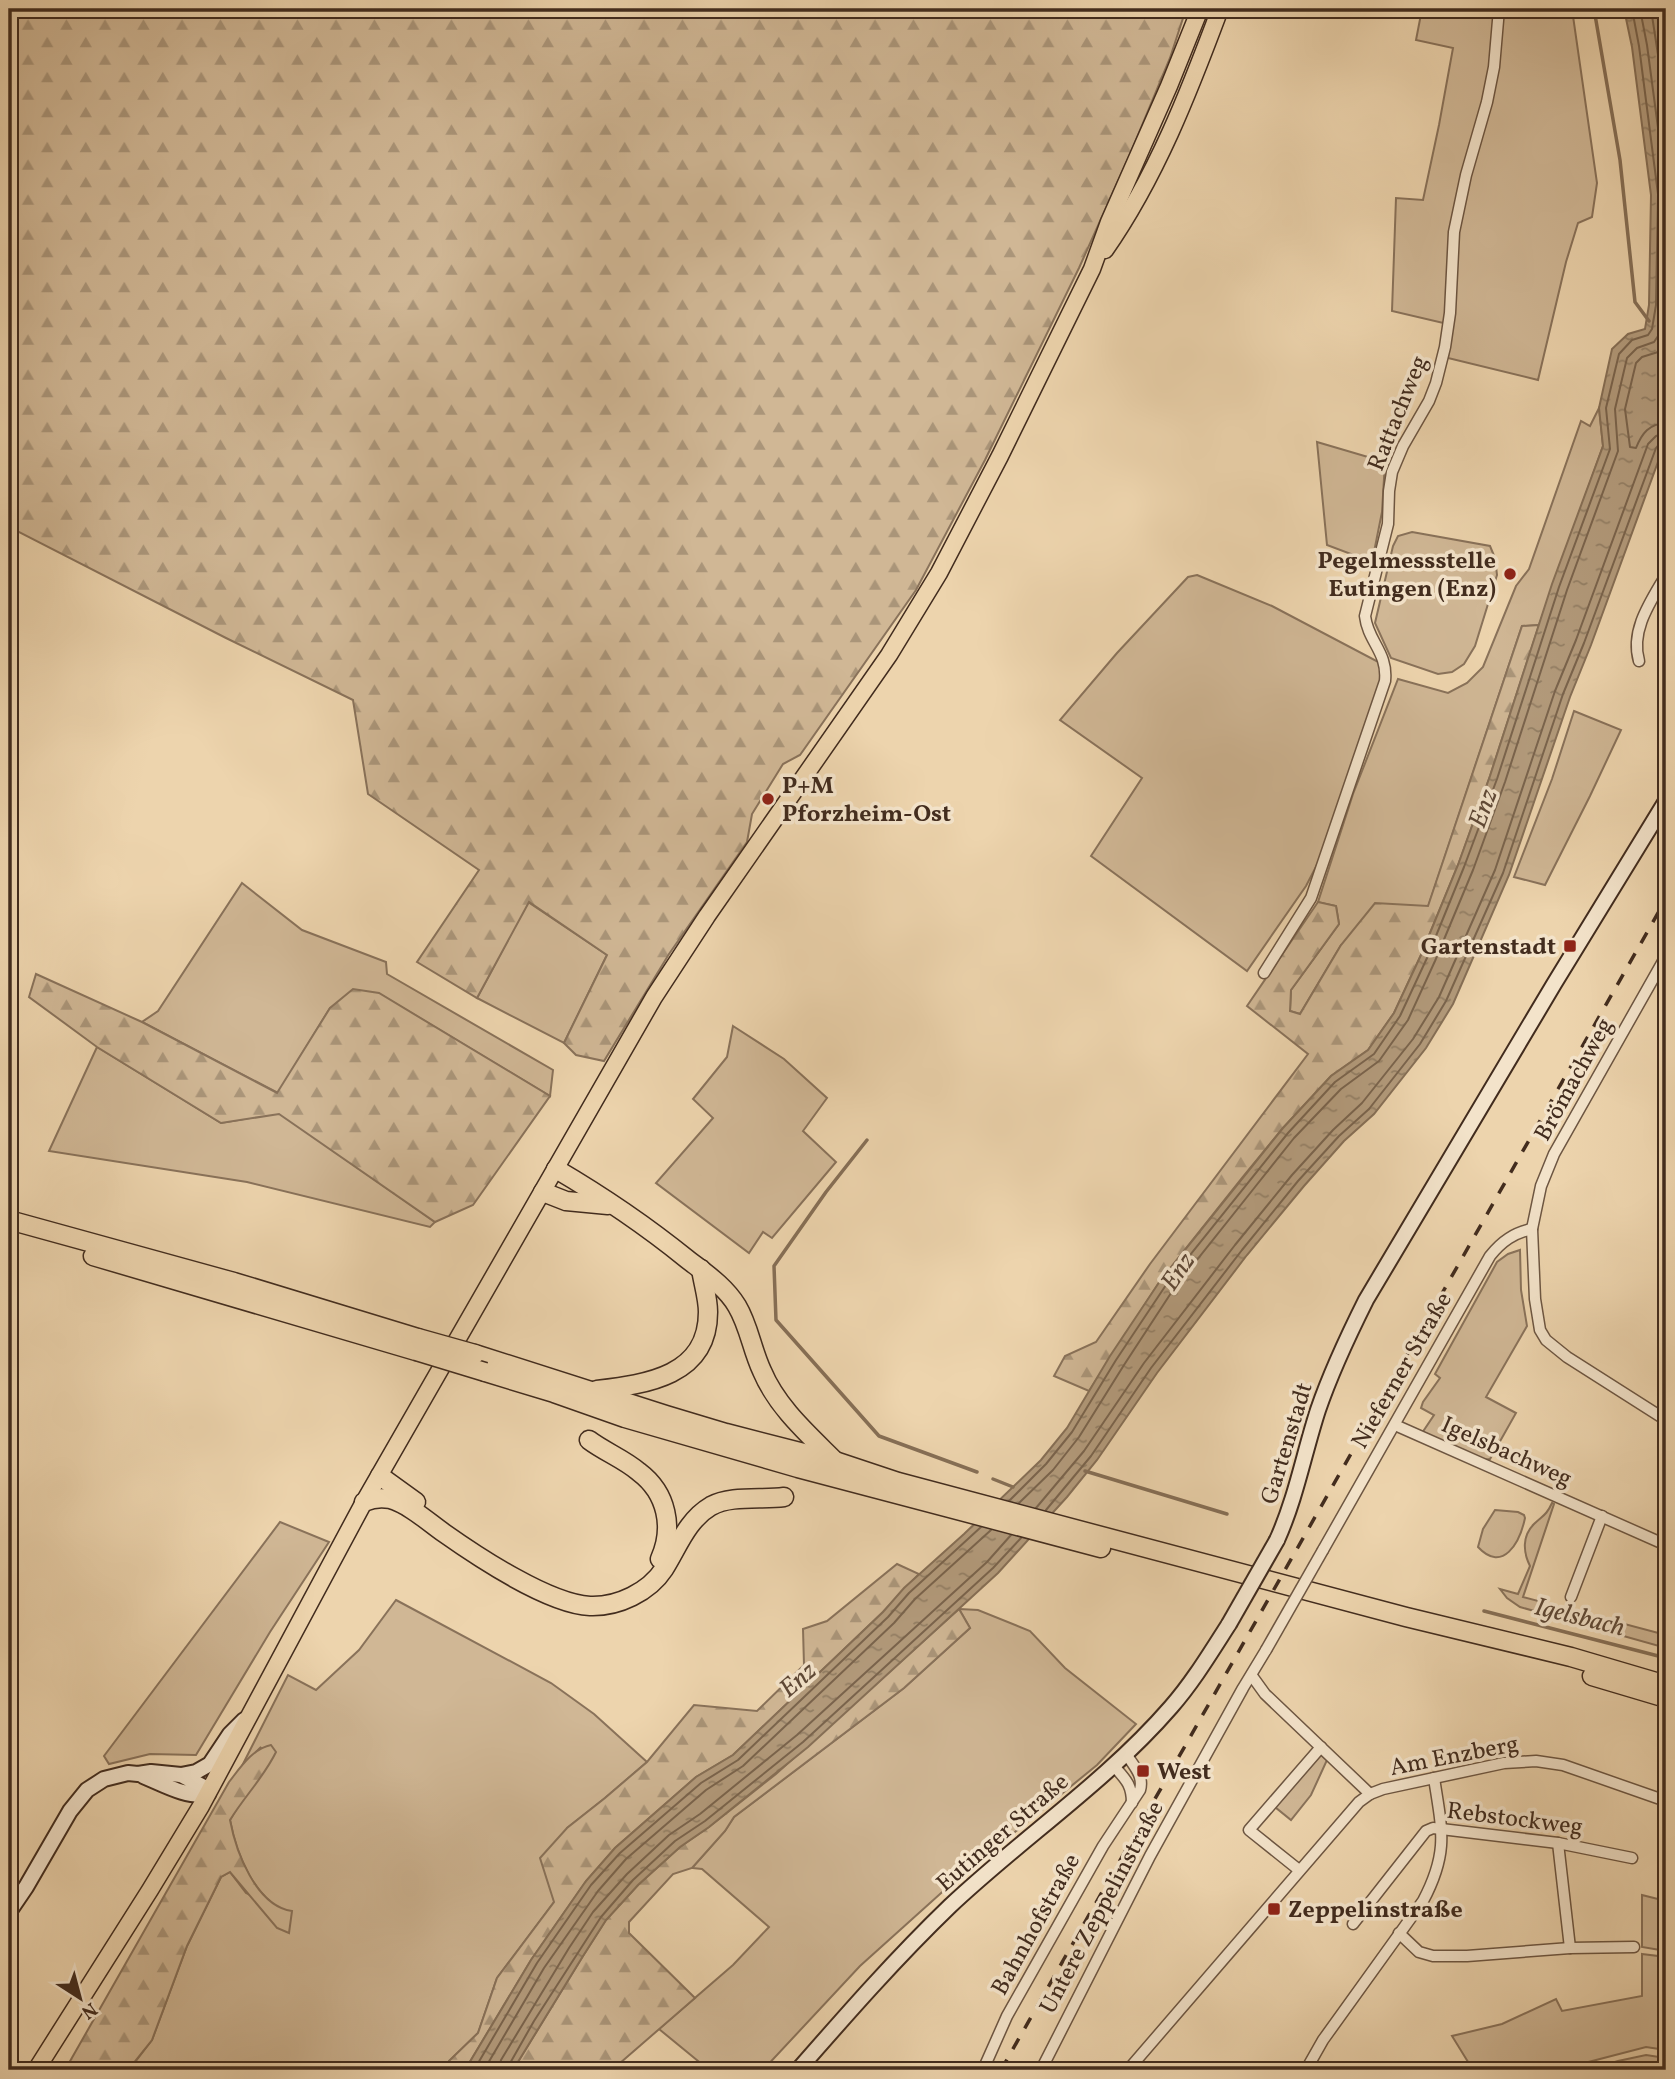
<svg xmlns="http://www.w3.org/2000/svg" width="1675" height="2079" font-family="Vollkorn,serif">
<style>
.green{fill:#d0b795;stroke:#89725a;stroke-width:2}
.forest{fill:url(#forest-firs);stroke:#89725a;stroke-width:2}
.water{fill:url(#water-ripples);stroke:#866f56;stroke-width:2}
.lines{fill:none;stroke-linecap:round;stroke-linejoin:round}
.shore{stroke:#7a644d;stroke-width:2}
.stream{stroke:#866f56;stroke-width:3.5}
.street-casing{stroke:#6d5642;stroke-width:13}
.secondary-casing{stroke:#422c1e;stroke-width:18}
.primary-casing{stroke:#422c1e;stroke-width:19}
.highway-casing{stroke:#422c1e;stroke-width:21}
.street{stroke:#f3e3ca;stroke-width:10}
.secondary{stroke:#f3e3ca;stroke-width:14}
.primary{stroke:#edd4ad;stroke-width:16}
.highway{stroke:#edd4ad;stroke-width:18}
.rail{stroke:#422c1e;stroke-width:3.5;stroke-dasharray:12 12;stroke-linecap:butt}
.street-bridge-casing{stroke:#6d5642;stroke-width:13;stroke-linecap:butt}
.secondary-bridge-casing{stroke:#422c1e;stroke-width:18;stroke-linecap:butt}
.highway-bridge-casing{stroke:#422c1e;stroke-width:21;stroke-linecap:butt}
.street-bridge{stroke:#f3e3ca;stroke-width:10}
.secondary-bridge{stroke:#f3e3ca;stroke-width:14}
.highway-bridge{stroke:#edd4ad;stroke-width:18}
.poi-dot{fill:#8f2418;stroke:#f3e3ca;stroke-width:2.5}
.labels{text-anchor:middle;stroke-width:7;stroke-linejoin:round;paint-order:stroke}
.street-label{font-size:24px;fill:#422c1e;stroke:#f3e3ca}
.poi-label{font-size:24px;font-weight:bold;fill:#422c1e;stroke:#f3e3ca;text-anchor:start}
.water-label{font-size:26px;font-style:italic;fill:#5e4836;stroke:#f3e3ca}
</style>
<defs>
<pattern id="forest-firs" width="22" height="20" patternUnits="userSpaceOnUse" patternTransform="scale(1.75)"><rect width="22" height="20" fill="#d0b795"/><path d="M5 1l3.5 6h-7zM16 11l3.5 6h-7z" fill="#aa9579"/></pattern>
<pattern id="water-ripples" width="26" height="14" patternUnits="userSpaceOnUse" patternTransform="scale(1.75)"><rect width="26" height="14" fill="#b39b7c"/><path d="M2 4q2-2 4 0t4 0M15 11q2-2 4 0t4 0" fill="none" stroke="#937f65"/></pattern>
</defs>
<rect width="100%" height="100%" fill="#edd4ad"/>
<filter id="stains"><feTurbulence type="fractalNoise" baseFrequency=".00286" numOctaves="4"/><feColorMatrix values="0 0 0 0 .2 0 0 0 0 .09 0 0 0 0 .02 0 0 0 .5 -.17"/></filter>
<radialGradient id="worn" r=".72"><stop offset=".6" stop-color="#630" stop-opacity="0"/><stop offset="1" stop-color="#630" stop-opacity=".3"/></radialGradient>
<g class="green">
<path d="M1422 9H1572L1597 183 1592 217 1578 223 1566 262 1538 380 1448 358 1452 325 1392 311 1396 198 1423 200 1439 125 1453 48 1416 40Z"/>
<path d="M1599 408 1603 446 1539 625 1522 626 1428 907 1341 945 1300 1014 1290 1011 1291 990 1339 924 1336 906 1318 902 1353 794 1398 679 1448 693 1467 683 1483 667 1516 586 1529 569 1581 421 1590 426Z"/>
<path d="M1317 442 1385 462 1382 512 1372 562 1327 545Z"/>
<path d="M1412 532 1490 546 1495 558 1497 575 1475 646 1464 664 1452 672 1438 674 1391 658 1375 623 1393 546 1398 536Z"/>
<path d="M1197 575 1272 606 1386 666 1334 832 1306 886 1247 971 1091 856 1142 778 1060 720 1117 653 1188 577Z"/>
<path d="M1574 711 1621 730 1590 796 1545 885 1514 877 1552 779Z"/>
<path d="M242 883 302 930 386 962 387 974 553 1070 550 1096 378 993 330 1008 278 1093 142 1022 158 1011Z"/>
<path d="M528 902 607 955 564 1043 477 998Z"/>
<path d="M733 1026 784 1059 827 1098 803 1131 836 1162 772 1238 763 1232 749 1253 656 1183 713 1118 693 1099 727 1057Z"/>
<path d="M97 1047 221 1123 279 1113 435 1222 430 1227 247 1182 49 1151Z"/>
<path d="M1520 1250 1521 1290 1527 1326 1486 1397 1516 1413 1490 1459 1483 1460 1422 1433 1434 1415 1421 1408 1423 1402 1440 1378 1435 1374 1497 1262 1508 1254Z"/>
<path d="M1552 1503 1554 1504 1523 1597 1666 1635V1648L1520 1607 1507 1598 1500 1589 1518 1594 1530 1566C1523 1552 1522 1536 1534 1524 1543 1515 1546 1516 1552 1503Z"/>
<path d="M1495 1510 1518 1512 1524 1515 1525 1518C1520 1542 1503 1574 1478 1547L1483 1529Z"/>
<path d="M280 1522 329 1542 270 1632 196 1755 150 1754 109 1764 104 1756Z"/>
<path d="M396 1600 551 1683 594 1714 647 1762 605 1798 567 1828 554 1902 497 1978 478 2033 449 2061 445 2070H129L152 2040 187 1946 221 1877 230 1872 246 1893 282 1910C252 1893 236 1853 230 1820L244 1797 261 1747 242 1766 288 1675 316 1690 359 1650Z"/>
<path d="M959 1609 978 1610 1030 1631 1065 1668 1136 1724 1097 1765 950 1885 860 1966 763 2070H709L659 2029 733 1965 769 1927 702 1869 692 1868 725 1831 734 1817 904 1688 970 1628Z"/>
<path d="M1320 1754 1327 1760 1311 1795 1291 1820 1275 1807Z"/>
<path d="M1642 1895 1666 1901V1951L1642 1947Z"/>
<path d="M1642 1954 1666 1957V2050L1646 2047 1573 2066 1565 2070H1473L1452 2036 1502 2024 1556 1999 1562 2011 1642 1996Z"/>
<path d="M1646 2055 1666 2058V2070H1589L1618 2061Z"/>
</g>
<g class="forest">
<path d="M9 9H1186L1170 58 1131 152 1079 268 985 460 916 590 800 755 783 764 752 814 747 842 669 954 604 1061 576 1055 564 1043 607 955 529 902 477 998 417 962 479 870 368 794 353 700 226 638 9 527Z"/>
<path d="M1539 625 1490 776 1458 865 1421 955 1394 1013 1368 1050 1331 1076 1283 1128 1242 1178 1160 1281 1089 1391 1054 1376 1065 1356 1096 1342 1150 1264 1308 1054 1247 1006 1318 902 1336 906 1339 924 1291 990 1290 1011 1300 1014 1341 945 1375 903 1428 906 1522 626Z"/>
<path d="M36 974 142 1022 277 1093 330 1008 353 989 379 993 550 1096 473 1205 435 1222 279 1114 221 1123 97 1047 29 997Z"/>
<path d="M897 1564 919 1574 883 1612 733 1755 696 1777 615 1848 586 1881 531 1960 465 2070H445L449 2061 478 2033 497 1978 554 1902 540 1858 567 1828 605 1798 647 1762 694 1705 757 1711 804 1665 803 1629 827 1621Z"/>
<path d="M959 1609 970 1628 904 1688 734 1817 725 1831 692 1868 673 1874 629 1922V1933L695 1998 612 2070H513L583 1956 606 1920 638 1885 680 1847 709 1827 776 1774Z"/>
<path d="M271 1745 276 1752C264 1777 244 1797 230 1820 236 1852 256 1906 292 1911L289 1933 277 1928 230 1872 221 1877 187 1946 152 2040 128 2070H65L229 1782C240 1768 252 1749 271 1745Z"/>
</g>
<path class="water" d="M1624 9H1666V440L1591 645 1570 697 1509 875 1453 1004 1426 1048 1374 1114 1344 1141 1304 1186 1247 1255 1157 1373 1097 1460 1067 1497 998 1573 808 1747 709 1827 680 1847 638 1885 606 1920 583 1956 513 2070H465L531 1960 586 1881 615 1848 696 1777 733 1755 883 1612 904 1588 964 1534 1041 1460 1067 1428 1110 1356 1160 1281 1283 1128 1331 1076 1368 1050 1394 1013 1421 955 1458 865 1490 776 1552 584 1603 446 1599 408 1612 349 1628 334 1645 329 1649 305 1651 195 1632 47Z"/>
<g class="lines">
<g class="shore">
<path d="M1640 9 1647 45 1666 188"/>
<path d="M1651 9 1666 107"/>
<path d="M1666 343 1658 352 1642 357 1636 363 1625 409 1630 447 1636 448C1642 433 1649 424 1666 423"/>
<path d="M1009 1501 1046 1464 1072 1432 1116 1360 1166 1285 1288 1133 1335 1082 1374 1054 1400 1016 1427 958 1464 867 1497 779 1559 587 1610 449 1606 408 1619 354 1632 340 1648 335 1652 329 1656 305 1658 194 1639 46 1632 9"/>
<path d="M1019 1503 1053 1470 1079 1437 1124 1365 1173 1290 1255 1187 1294 1138 1341 1089 1379 1061 1408 1020 1435 961 1473 870 1505 782 1567 590 1618 451 1615 409 1627 358 1637 348 1654 342 1660 333 1665 307 1666 264"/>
<path d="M1036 1508 1084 1451 1144 1363 1235 1245 1292 1175 1333 1130 1362 1103 1413 1039 1439 997 1495 870 1555 691 1576 640 1648 444 1656 436 1666 433"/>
<path d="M1046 1510 1091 1456 1151 1368 1242 1250 1298 1181 1339 1136 1369 1109 1420 1044 1446 1001 1503 873 1563 694 1584 643 1656 448 1660 443 1666 442"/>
<path d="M474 2070 537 1963 591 1885 620 1853 701 1783 738 1760 888 1617 909 1593 981 1527"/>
<path d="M484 2070 544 1968 598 1891 626 1859 706 1790 743 1766 894 1623 915 1599 991 1530"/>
<path d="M499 2070 501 2060 569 1948 593 1912 627 1874 669 1835 700 1814 797 1735 987 1562 1011 1535"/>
<path d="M508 2070 509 2065 534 2021 601 1917 633 1880 675 1841 705 1821 803 1742 993 1568 1021 1538"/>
</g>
<g class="stream">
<path d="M1594 9 1620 160 1635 302 1649 321"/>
<path d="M867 1140 826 1192 774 1266 776 1320 879 1436 977 1472"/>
<path d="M1085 1471 1227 1514"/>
<path d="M993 1479 1013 1487"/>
<path d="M1484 1611 1666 1658"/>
</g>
<g class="street-casing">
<g id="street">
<path d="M1639 661C1630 630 1651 601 1666 575"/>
<path d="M1666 956 1554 1154 1541 1186 1532 1229 1535 1299 1540 1330 1546 1340 1567 1357 1666 1420"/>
<path d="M1264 973 1311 898 1385 681C1388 652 1368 642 1365 616L1388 524 1389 491 1392 472 1403 446 1429 401 1436 383 1445 347 1450 313 1454 232 1466 175 1487 102 1494 67 1499 9"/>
<path d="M1395 1425 1666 1545"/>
<path d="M1323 1550 1490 1256C1502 1241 1514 1233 1532 1229"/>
<path d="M1571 1597 1602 1516"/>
<path d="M1252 1676 1265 1694 1370 1794"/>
<path d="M1113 1765C1125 1779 1132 1784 1132 1803"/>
<path d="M1558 1843 1570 1948"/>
<path d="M1299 1870 1249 1830 1321 1747"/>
<path d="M1353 1924 1426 1831 1433 1828 1558 1843 1632 1858"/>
<path d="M1399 1933 1419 1952 1433 1956H1467L1570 1948 1634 1947"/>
<path d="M983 2070 1007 2016 1103 1846 1140 1790C1144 1776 1134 1766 1126 1754"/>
<path d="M1041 2070 1150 1856 1243 1688 1266 1650"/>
<path d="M1128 2070 1359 1802 1370 1794 1383 1789 1504 1763 1536 1761 1563 1765 1666 1801"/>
<path d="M1306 2070 1323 2040 1423 1901C1449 1852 1442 1830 1434 1778"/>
</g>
</g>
<g class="secondary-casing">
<g id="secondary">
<path d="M1277 1540C1296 1498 1304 1453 1318 1410 1331 1372 1348 1336 1366 1300L1554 984 1666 801"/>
<path d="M143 1776C163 1784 186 1798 208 1794L202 1786 181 1775"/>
<path d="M9 1912 26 1887 70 1811 87 1790 104 1779 128 1773 138 1774 151 1772 181 1775 196 1772 210 1764 230 1734 244 1720"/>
<path d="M798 2070C847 2014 896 1958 950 1906 1022 1838 1106 1782 1171 1707 1193 1682 1211 1652 1229 1624"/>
</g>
</g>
<g class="primary-casing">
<g id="primary">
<path d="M1105 250C1156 177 1189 92 1220 9"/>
<path d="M36 2070 150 1890 201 1806 364 1502 654 997 707 916 889 655 939 573 1000 456 1092 269 1109 222 1169 86 1200 9"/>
</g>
</g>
<g class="highway-casing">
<g id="highway">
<path d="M556 1169C602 1196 645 1225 687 1259 705 1273 725 1286 737 1306 749 1326 752 1350 762 1371 777 1407 808 1434 835 1461"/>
<path d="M543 1192 566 1201 608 1205"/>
<path d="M9 1220 234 1282 418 1338"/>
<path d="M93 1256 416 1351"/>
<path d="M475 1354 666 1415 726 1433 835 1461 898 1482 1406 1617 1571 1657 1666 1685"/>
<path d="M485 1372 554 1393 625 1418 798 1468 1101 1548"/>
<path d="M597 1390C647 1384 708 1376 708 1312 708 1298 703 1283 701 1269"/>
<path d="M589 1440C605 1452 624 1459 639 1472 667 1493 674 1528 660 1559"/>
<path d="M380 1476 416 1502"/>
<path d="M364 1502C373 1498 380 1497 390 1499 410 1505 427 1521 444 1533 478 1557 549 1604 590 1606 618 1607 649 1592 664 1569 678 1547 687 1520 711 1506 731 1495 761 1500 784 1497"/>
<path d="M1592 1676 1666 1698"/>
</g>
</g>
<use href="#street" class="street"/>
<use href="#secondary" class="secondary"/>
<use href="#primary" class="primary"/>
<use href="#highway" class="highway"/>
<path class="rail" d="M1001 2070 1666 899"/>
<g class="street-bridge-casing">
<path id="street-bridge" d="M1266 1650 1323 1550"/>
</g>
<g class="secondary-bridge-casing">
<path id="secondary-bridge" d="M1229 1624 1277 1540"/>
</g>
<g class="highway-bridge-casing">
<g id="highway-bridge">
<path d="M418 1338 475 1354"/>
<path d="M416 1351 485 1372"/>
</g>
</g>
<use href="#street-bridge" class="street-bridge"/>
<use href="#secondary-bridge" class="secondary-bridge"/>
<use href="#highway-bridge" class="highway-bridge"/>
</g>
<g class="poi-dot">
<circle cx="1510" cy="574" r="7"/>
<circle cx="768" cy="799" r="7"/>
<rect x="1563" y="939" width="14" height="14" rx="3.5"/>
<rect x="1136" y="1764" width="14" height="14" rx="3.5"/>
<rect x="1267" y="1902" width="14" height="14" rx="3.5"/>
</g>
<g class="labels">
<g class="street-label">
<text transform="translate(1397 413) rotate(-68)" y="8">Rattachweg</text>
<text transform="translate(1573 1079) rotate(-61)" y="8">Brömachweg</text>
<text transform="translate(1401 1370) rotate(-60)" y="8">Nieferner Straße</text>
<text transform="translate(1286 1443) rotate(-73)" y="8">Gartenstadt</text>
<text transform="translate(1507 1451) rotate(24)" y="8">Igelsbachweg</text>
<text transform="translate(1454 1755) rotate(-11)" y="8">Am Enzberg</text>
<text transform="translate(1515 1818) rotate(7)" y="8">Rebstockweg</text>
<text transform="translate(1002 1832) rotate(-41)" y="8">Eutinger Straße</text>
<text transform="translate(1101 1907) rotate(-62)" y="8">Untere Zeppelinstraße</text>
<text transform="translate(1035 1924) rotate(-61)" y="8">Bahnhofstraße</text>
</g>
<g class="poi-label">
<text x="1496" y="568" text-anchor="end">Pegelmessstelle<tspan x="1496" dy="28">Eutingen (Enz)</tspan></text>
<text x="782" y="793">P+M<tspan x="782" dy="28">Pforzheim-Ost</tspan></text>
<text x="1556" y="954" text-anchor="end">Gartenstadt</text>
<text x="1157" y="1779">West</text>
<text x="1288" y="1917">Zeppelinstraße</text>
</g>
<g class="water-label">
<text transform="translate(1482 808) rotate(-70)" y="9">Enz</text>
<text transform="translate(1177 1271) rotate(-56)" y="9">Enz</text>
<text transform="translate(1580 1616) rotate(14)" y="9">Igelsbach</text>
<text transform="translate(797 1679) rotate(-41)" y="9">Enz</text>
</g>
</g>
<rect width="1675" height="2079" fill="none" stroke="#edd4ad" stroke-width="35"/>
<rect x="10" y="10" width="1654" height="2058" fill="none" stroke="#422c1e" stroke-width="3.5"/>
<rect x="18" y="18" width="1640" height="2044" fill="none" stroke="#422c1e" stroke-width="2"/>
<g transform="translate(80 1998) rotate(144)" stroke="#f3e3ca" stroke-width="5" paint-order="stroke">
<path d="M0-5L12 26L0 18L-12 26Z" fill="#422c1e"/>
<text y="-10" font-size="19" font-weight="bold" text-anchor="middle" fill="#422c1e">N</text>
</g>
<rect width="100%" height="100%" filter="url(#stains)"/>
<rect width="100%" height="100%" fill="url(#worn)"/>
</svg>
